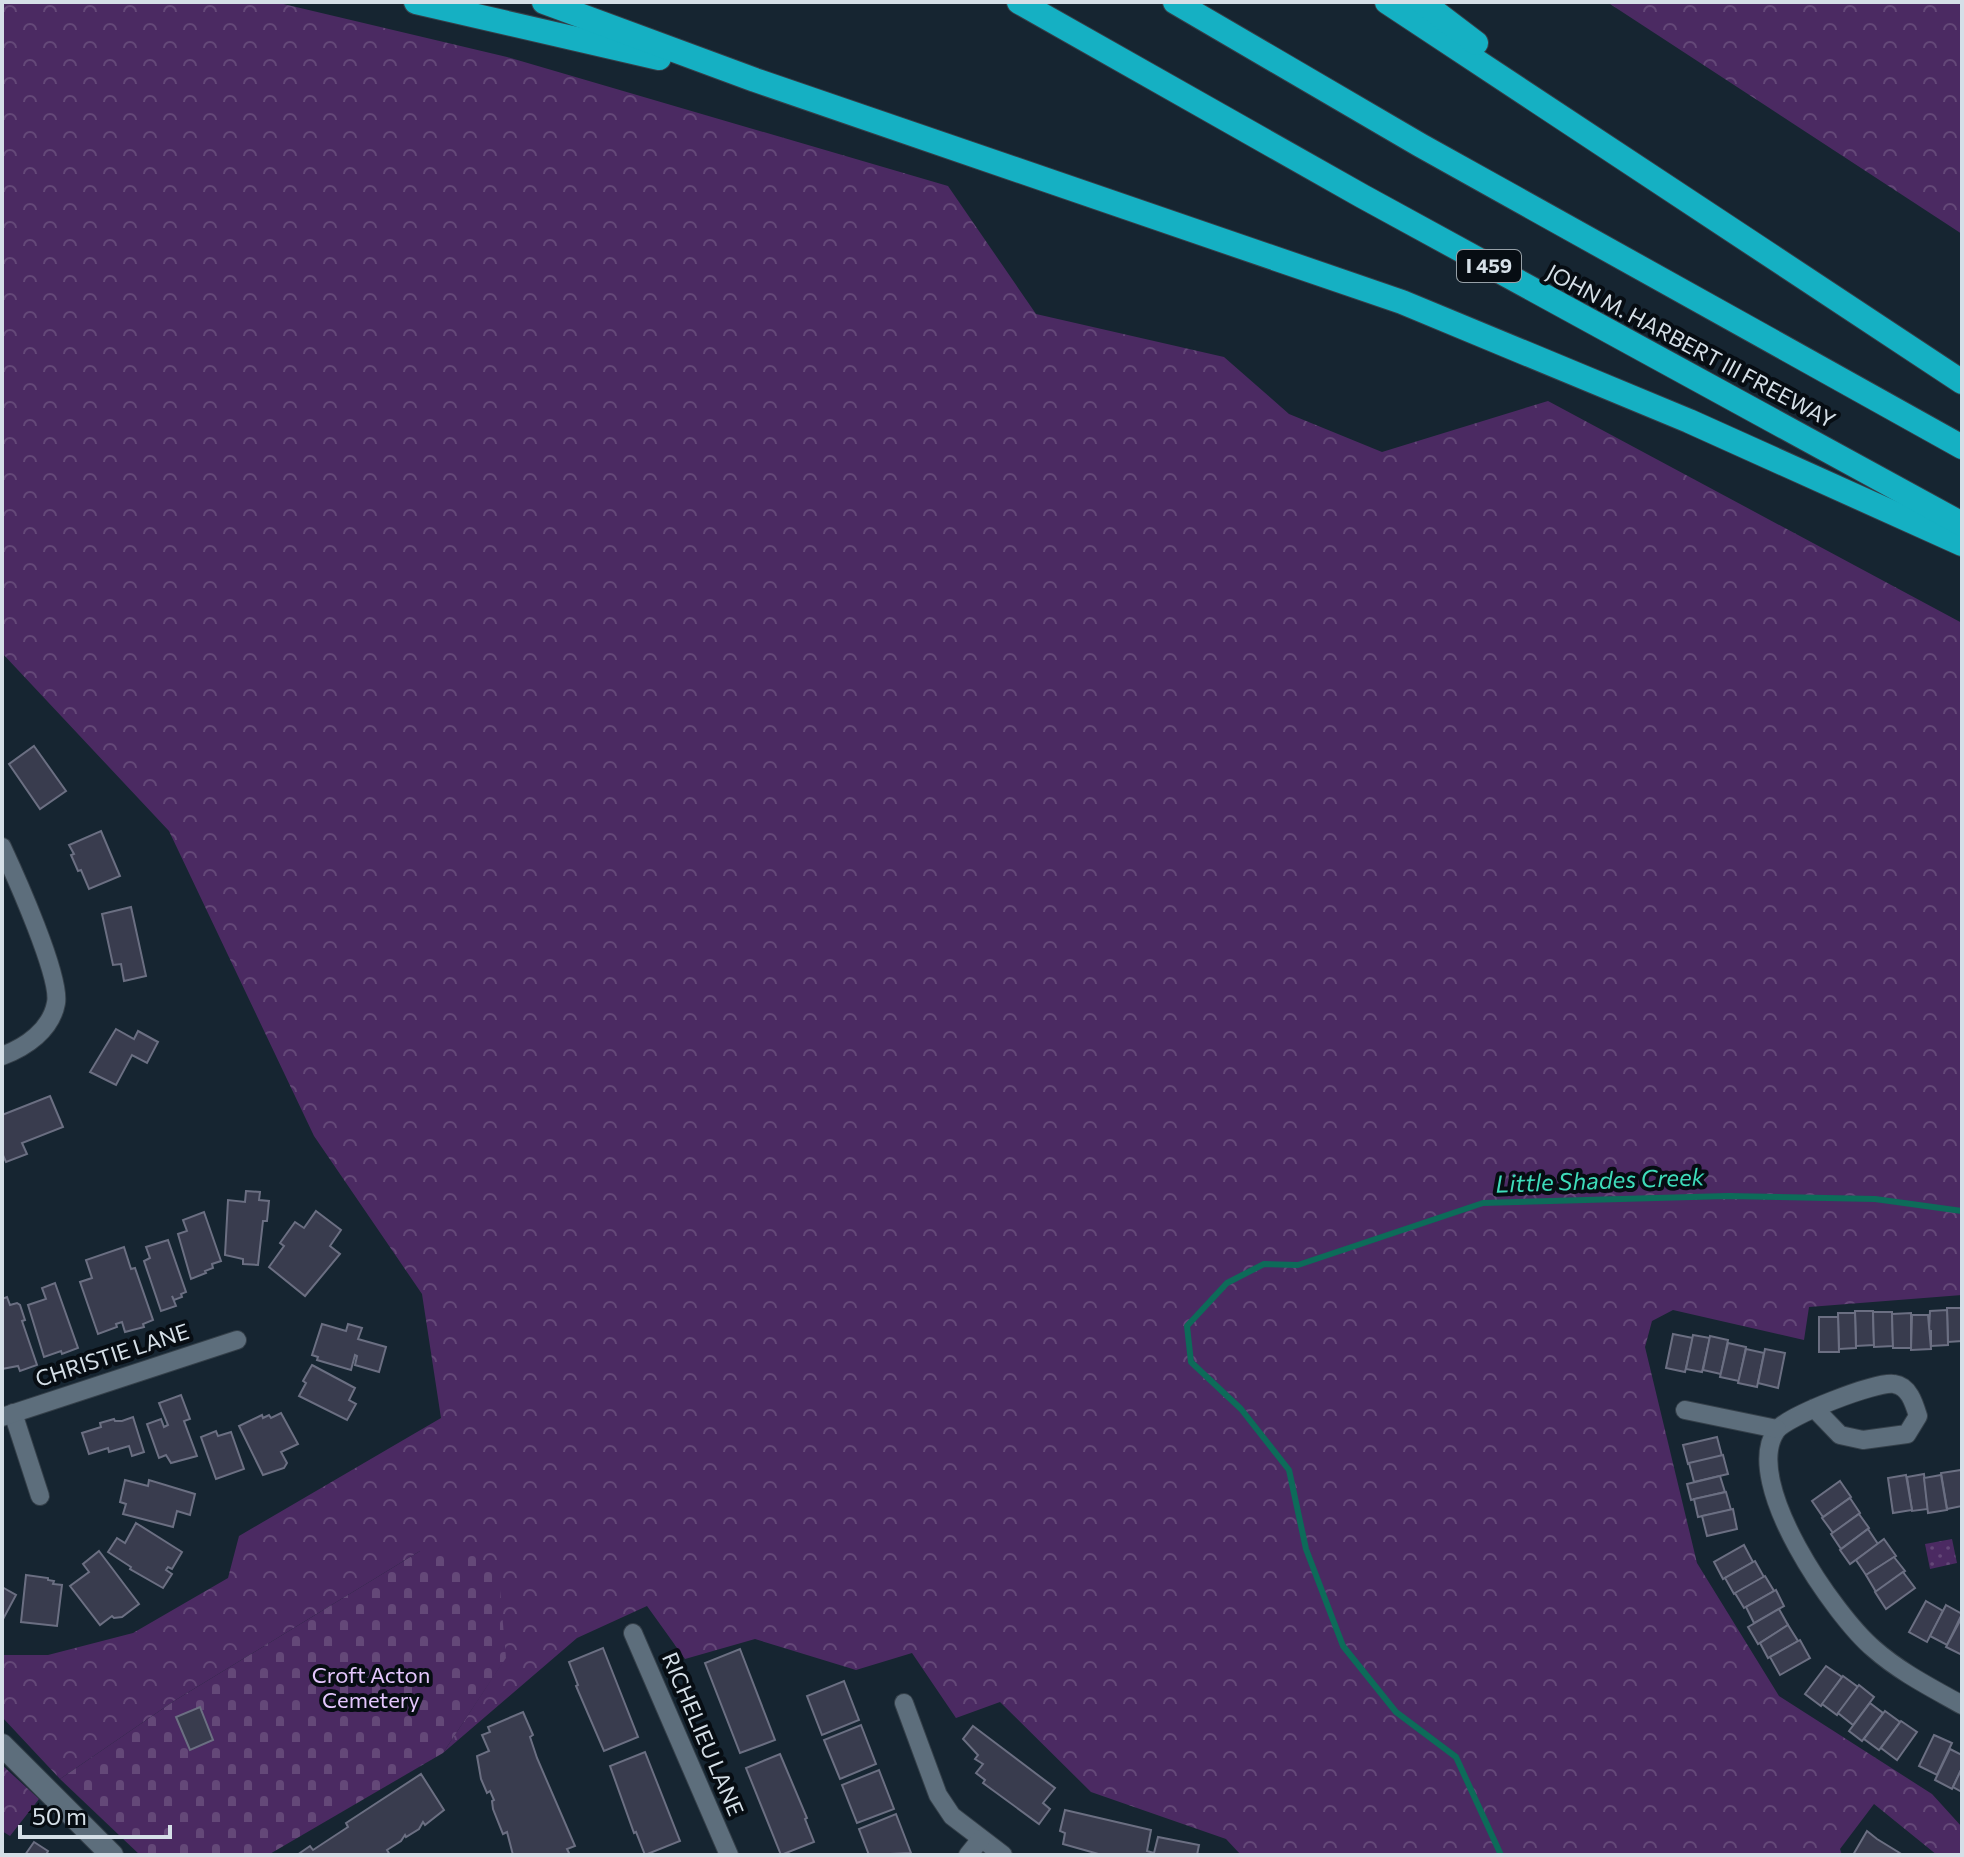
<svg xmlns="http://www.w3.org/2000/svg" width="1964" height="1857" font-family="Commissioner,sans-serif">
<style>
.forest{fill:url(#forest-crowns)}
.cemetery{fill:url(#cemetery-stones)}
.park{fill:url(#park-dots)}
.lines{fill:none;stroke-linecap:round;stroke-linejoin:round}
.stream{stroke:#0d6b59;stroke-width:6}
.building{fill:#393c4e;stroke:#6b6f82;stroke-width:2}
.minor-casing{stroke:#35404a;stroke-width:20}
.tertiary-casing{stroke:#35404a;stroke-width:24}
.motorway-casing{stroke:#35404a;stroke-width:26}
.minor{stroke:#5d6e7c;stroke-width:18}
.tertiary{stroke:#5d6e7c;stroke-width:22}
.motorway{stroke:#15b0c3;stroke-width:24}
.labels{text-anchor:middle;stroke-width:8;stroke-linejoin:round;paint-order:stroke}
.shield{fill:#070d13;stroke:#97a0a7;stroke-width:2}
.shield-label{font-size:20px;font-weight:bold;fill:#d5dfe7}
.street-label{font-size:22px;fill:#d5dfe7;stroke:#070d13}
.park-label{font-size:22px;fill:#e5c7fe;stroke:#070d13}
.water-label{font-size:24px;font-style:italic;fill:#3edcba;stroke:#070d13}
</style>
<defs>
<pattern id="forest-crowns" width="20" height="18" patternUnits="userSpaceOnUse" patternTransform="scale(2)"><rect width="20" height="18" fill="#4b2a62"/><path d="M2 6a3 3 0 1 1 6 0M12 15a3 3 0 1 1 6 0" fill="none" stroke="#644878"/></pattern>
<pattern id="cemetery-stones" width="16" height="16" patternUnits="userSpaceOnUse" patternTransform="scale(2)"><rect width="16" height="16" fill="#4b2a62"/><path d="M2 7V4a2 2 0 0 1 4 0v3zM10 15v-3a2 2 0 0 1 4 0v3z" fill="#644878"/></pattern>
<pattern id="park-dots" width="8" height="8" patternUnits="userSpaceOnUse" patternTransform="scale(2)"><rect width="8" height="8" fill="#4b2a62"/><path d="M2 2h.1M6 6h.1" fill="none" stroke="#644878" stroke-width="1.8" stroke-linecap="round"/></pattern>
</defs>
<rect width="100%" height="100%" fill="#162531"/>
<g class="forest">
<path d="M2 2H275L507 57 948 186 1036 314 1224 357 1289 414 1382 452 1548 401 1962 623V1295L1809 1307 1804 1340 1673 1310 1652 1321 1645 1347 1697 1563 1779 1696 1932 1794 1962 1827V1855H1937L1874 1804 1840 1849 1842 1855H1241L1226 1839 1091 1792 1000 1702 956 1718 912 1653 856 1670 755 1639 685 1659 647 1606 577 1638 443 1753 506 1657 420 1551 174 1701 60 1779 2 1717V1655H48L133 1633 228 1578 239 1536 441 1418 422 1294 314 1136 169 831 2 653Z"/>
<path d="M1607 2H1954L1962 5V234Z"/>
<path d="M2 1765 39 1799 10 1836 2 1831Z"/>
</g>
<path class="cemetery" d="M420 1551H473L499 1579 506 1658 443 1753 268 1855H140L60 1779 174 1701Z"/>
<path class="park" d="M1952 1539 1957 1563 1930 1569 1925 1544Z"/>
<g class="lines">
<path class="stream" d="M1501 1855 1456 1757 1396 1712 1343 1646 1306 1549 1289 1470 1241 1409 1191 1362 1187 1326 1227 1283 1264 1264 1298 1265 1483 1203 1727 1196 1875 1199 1962 1211"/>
</g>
<g class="building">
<path d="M34 746 66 791 40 809 9 764Z"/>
<path d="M101 831 120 876 89 889 81 870 78 871 71 855 74 854 69 845Z"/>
<path d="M131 907 146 976 124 981 121 964 113 965 102 914Z"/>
<path d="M116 1029 134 1039 138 1031 158 1042 147 1063 132 1055 116 1085 90 1072Z"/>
<path d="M50 1096 63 1127 22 1143 27 1154 6 1162 2 1153V1115Z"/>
<path d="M246 1191 260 1192 259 1200 269 1201 267 1221H263L258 1265 243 1264V1259L225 1255 228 1200 245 1202Z"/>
<path d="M316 1211 341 1230 330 1246 340 1254 305 1296 269 1267 284 1246 280 1243 295 1222 304 1228Z"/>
<path d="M204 1212 221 1261 212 1264 213 1268 205 1271 206 1273 191 1279 178 1234 187 1231 183 1220Z"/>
<path d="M168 1240 186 1292 181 1294 182 1297 174 1300 172 1296 176 1306 161 1311 144 1261 150 1258 146 1247Z"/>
<path d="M124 1247 131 1269 135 1268 153 1320 143 1324 144 1327 125 1332 122 1322 116 1324 117 1327 98 1334 80 1282 92 1278 86 1260Z"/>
<path d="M55 1283 78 1348 62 1354 61 1351 44 1357 28 1305 46 1299 42 1288Z"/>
<path d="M7 1297 10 1305 17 1303 20 1305 25 1320 22 1321 37 1365 20 1371 18 1366 2 1369V1299Z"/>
<path d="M1947 1308H1962V1341L1948 1342Z"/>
<path d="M1947 1310 1948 1345 1931 1346V1331H1929L1930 1311Z"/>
<path d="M1855 1311H1873L1874 1345 1856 1346Z"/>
<path d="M1873 1312H1892L1893 1346 1874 1347Z"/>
<path d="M1838 1313H1855L1856 1348 1839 1349Z"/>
<path d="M1911 1313V1348H1893L1892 1314Z"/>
<path d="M1912 1315H1928L1931 1349 1911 1350Z"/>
<path d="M1819 1317H1838L1839 1352H1819Z"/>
<path d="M322 1324 346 1331 348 1324 362 1328 358 1339 386 1347 379 1372 355 1365 357 1356 355 1355 351 1370 317 1360 318 1357 312 1355Z"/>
<path d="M1673 1334 1693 1338 1685 1372 1666 1368Z"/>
<path d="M1693 1335 1710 1338 1702 1372 1686 1369Z"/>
<path d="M1710 1336 1728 1340 1721 1374 1703 1370Z"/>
<path d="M1728 1343 1746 1347 1739 1381 1720 1377Z"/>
<path d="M1746 1349 1764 1353 1757 1387 1738 1383Z"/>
<path d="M1765 1349 1785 1353 1778 1388 1758 1383Z"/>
<path d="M312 1365 355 1388 349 1400 356 1404 347 1420 299 1396 306 1383 303 1381Z"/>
<path d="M181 1395 190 1419 184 1421 197 1456 171 1463 166 1455 159 1458 147 1424 161 1419 164 1427 168 1425 159 1403Z"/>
<path d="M281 1413 298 1444 281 1452 287 1463 284 1468 263 1475 239 1426 262 1415 263 1418 269 1415 271 1418Z"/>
<path d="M133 1417 144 1452 132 1456 129 1446 109 1452 108 1448 89 1454 82 1433 101 1427 100 1423 114 1419 115 1421H122Z"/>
<path d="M216 1431 218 1436 231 1432 244 1469 216 1479 201 1437Z"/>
<path d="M1717 1437 1722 1456 1688 1464 1683 1445Z"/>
<path d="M1723 1455 1728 1474 1694 1482 1689 1463Z"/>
<path d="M1961 1470 1962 1506 1947 1509 1941 1473Z"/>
<path d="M1924 1474 1928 1509 1912 1511 1907 1477Z"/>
<path d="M1906 1475 1912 1510 1893 1513 1888 1478Z"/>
<path d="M1941 1475 1947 1510 1928 1513 1924 1478Z"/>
<path d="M1720 1476 1725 1492 1691 1500 1687 1484Z"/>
<path d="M125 1480 148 1486 149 1480 195 1494 190 1515 177 1511 173 1527 123 1514 126 1504 120 1502Z"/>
<path d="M1840 1481 1851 1497 1823 1517 1812 1501Z"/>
<path d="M1726 1492 1731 1510 1698 1517 1694 1499Z"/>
<path d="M1850 1498 1860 1513 1833 1533 1822 1518Z"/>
<path d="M1733 1509 1737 1529 1707 1536 1702 1516Z"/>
<path d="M1859 1514 1869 1528 1841 1549 1831 1534Z"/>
<path d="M136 1523 182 1552 172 1569 168 1567 166 1570 172 1574 163 1588 130 1569 131 1567 108 1552 117 1538 125 1543Z"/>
<path d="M1868 1529 1878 1544 1850 1564 1840 1550Z"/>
<path d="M1884 1539 1896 1556 1866 1575 1856 1560Z"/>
<path d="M1744 1545 1753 1562 1723 1579 1714 1562Z"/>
<path d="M99 1551 139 1604 122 1617 114 1618 112 1616 100 1625 70 1586 89 1572 83 1564Z"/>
<path d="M1894 1557 1905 1571 1876 1592 1866 1575Z"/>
<path d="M1755 1561 1764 1577 1734 1594 1725 1578Z"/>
<path d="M1903 1572 1915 1588 1886 1609 1875 1592Z"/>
<path d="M26 1575 48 1578V1580L54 1581 53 1584 62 1585 57 1626 21 1622Z"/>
<path d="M1765 1576 1774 1591 1744 1608 1735 1593Z"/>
<path d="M2 1587 16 1595 2 1621Z"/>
<path d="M1776 1590 1784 1606 1754 1623 1746 1607Z"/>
<path d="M1926 1601 1943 1611 1927 1642 1909 1632Z"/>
<path d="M1946 1605 1962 1614 1947 1645 1930 1636Z"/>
<path d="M1779 1609 1788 1625 1758 1644 1748 1627Z"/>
<path d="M1962 1617V1655L1946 1647Z"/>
<path d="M1788 1625 1798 1641 1768 1658 1760 1643Z"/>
<path d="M1800 1640 1810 1658 1780 1675 1770 1657Z"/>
<path d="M603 1648 638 1737 604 1751 576 1686 578 1685 569 1662Z"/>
<path d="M740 1649 775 1740 740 1753 705 1663Z"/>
<path d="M1826 1666 1842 1677 1821 1706 1805 1694Z"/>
<path d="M1843 1676 1858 1687 1837 1715 1822 1704Z"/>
<path d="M844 1681 859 1720 822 1735 807 1696Z"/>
<path d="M1859 1685 1874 1697 1853 1725 1838 1713Z"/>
<path d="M1870 1703 1883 1713 1862 1741 1849 1731Z"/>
<path d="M200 1707 213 1740 190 1750 176 1717Z"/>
<path d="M1885 1711 1900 1722 1879 1750 1864 1739Z"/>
<path d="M523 1712 533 1735 530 1737 537 1758 575 1846 567 1849 570 1855H513L507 1832 503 1834 493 1809 492 1801 494 1800 490 1791 487 1793 481 1779 477 1756 489 1751 482 1735 490 1732 488 1727Z"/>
<path d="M1901 1721 1917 1732 1897 1760 1881 1748Z"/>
<path d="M861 1725 876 1764 840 1779 824 1740Z"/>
<path d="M973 1726 1055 1788 1043 1803 1050 1809 1039 1824 983 1783 985 1780 976 1773 983 1764 975 1759 978 1755 963 1739Z"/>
<path d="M1934 1735 1952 1743 1937 1775 1919 1766Z"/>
<path d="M1950 1749 1962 1755V1768L1952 1789 1935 1780Z"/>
<path d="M645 1752 680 1841 645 1855 636 1832 634 1833 610 1766Z"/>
<path d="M780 1754 807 1818 805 1819 814 1842 781 1855 746 1768Z"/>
<path d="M1962 1768V1792L1953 1787Z"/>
<path d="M879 1770 894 1809 857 1823 842 1785Z"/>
<path d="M421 1774 444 1810 425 1825 423 1822 419 1829 406 1837 405 1835 401 1841 387 1850 390 1855H297L310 1846 313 1850 348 1827 346 1823Z"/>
<path d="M1065 1810 1151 1830 1147 1851 1154 1853 1158 1837 1199 1845 1197 1855H1102L1063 1844 1065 1833 1060 1831Z"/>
<path d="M896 1814 911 1853 869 1855 859 1829Z"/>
<path d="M1867 1831 1877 1839 1903 1855H1853Z"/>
<path d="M34 1842 48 1851 46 1855H25Z"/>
</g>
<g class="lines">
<g class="minor-casing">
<g id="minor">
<path d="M2 847C15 875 61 977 56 1003 51 1030 26 1047 2 1056"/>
<path d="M1814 1408 1840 1435 1863 1440 1907 1434 1918 1416C1914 1403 1909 1386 1894 1384 1877 1381 1786 1416 1776 1431 1741 1482 1835 1616 1874 1649 1900 1672 1932 1688 1962 1705"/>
<path d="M1685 1410 1777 1429"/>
<path d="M13 1413 40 1496"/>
<path d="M2 1417 237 1340"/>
<path d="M633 1633 729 1855"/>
<path d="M904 1703 938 1795 952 1816 1003 1855"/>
<path d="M968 1855 981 1839"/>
</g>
</g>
<g class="tertiary-casing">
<path id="tertiary" d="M2 1745 112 1855"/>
</g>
<g class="motorway-casing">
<g id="motorway">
<path d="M416 2 659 58"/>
<path d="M544 2 755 80 1402 302 1689 421 1962 544"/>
<path d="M1019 2 1362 196 1962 524"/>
<path d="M1175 2 1420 145 1962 447"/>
<path d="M1387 2 1962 382"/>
<path d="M1422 2 1476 43"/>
</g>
</g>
<use href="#minor" class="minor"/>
<use href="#tertiary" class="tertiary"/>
<use href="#motorway" class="motorway"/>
</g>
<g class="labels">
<rect class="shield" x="1457" y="250" width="64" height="32" rx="6"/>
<g class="shield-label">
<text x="1489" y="273">I 459</text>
</g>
<g class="street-label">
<text transform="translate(1691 346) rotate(28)" y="8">JOHN M. HARBERT III FREEWAY</text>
<text transform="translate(112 1355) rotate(-18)" y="8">CHRISTIE LANE</text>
<text transform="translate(703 1734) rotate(67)" y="8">RICHELIEU LANE</text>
</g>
<g class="park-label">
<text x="371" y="1683">Croft Acton<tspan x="371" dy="25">Cemetery</tspan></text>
</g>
<g class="water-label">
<text transform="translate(1600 1181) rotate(-2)" y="8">Little Shades Creek</text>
</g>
</g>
<rect width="1964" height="1857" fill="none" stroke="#d5dfe7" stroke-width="8"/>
<path d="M20 1825v12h150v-12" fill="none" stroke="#d5dfe7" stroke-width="4"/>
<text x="32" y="1825" font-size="24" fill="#d5dfe7" stroke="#070d13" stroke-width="6" paint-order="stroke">50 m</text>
</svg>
